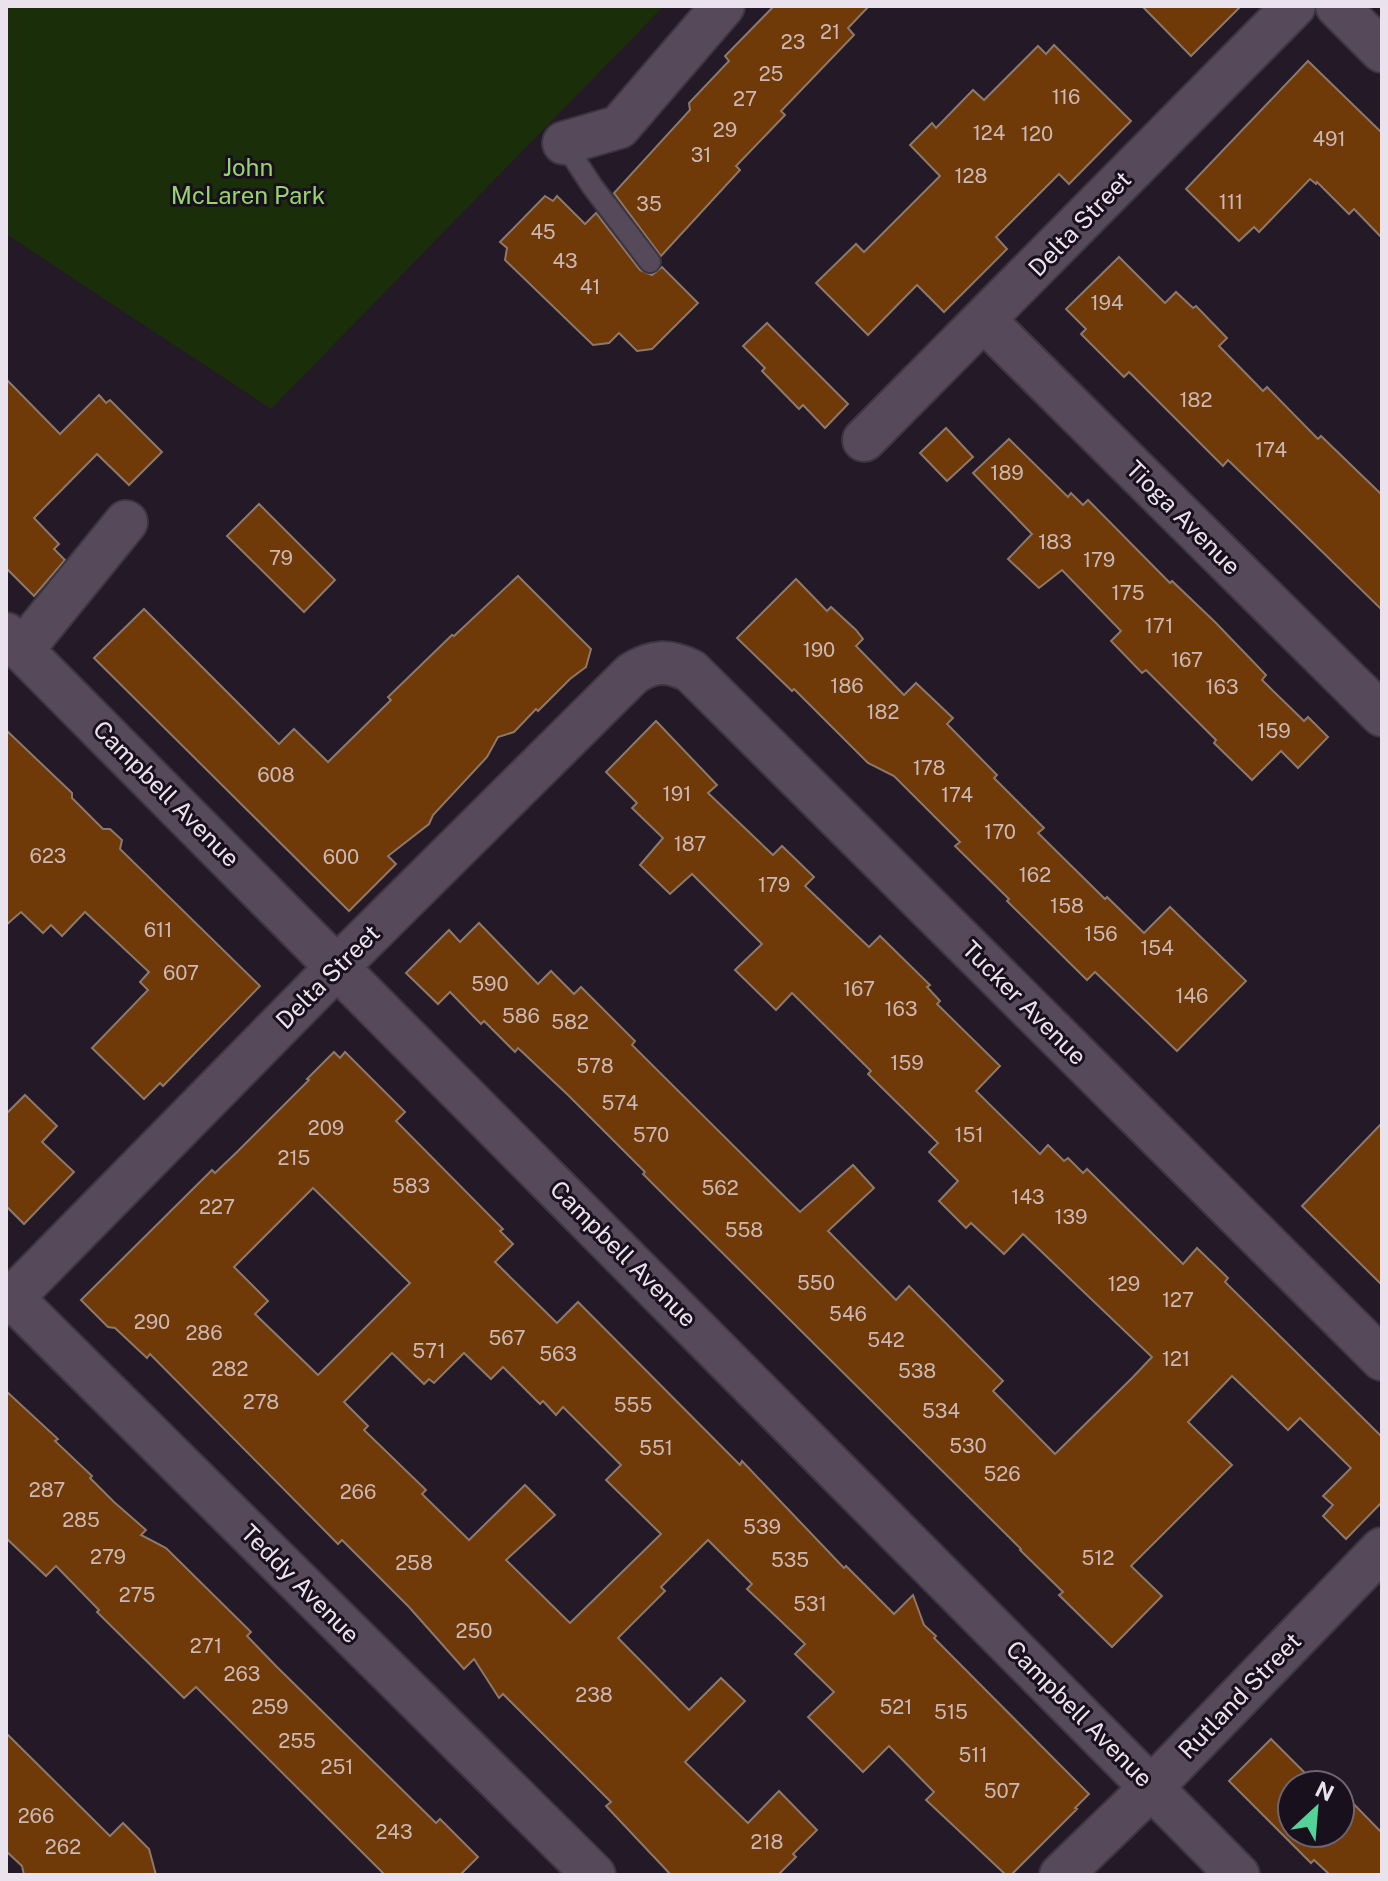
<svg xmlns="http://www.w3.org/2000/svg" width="1388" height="1881" font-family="'Public Sans',sans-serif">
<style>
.green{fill:#1a2e09}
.building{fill:#6f3908;stroke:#8c796c;stroke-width:2;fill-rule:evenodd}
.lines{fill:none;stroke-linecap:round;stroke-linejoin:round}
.lane-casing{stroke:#3d3541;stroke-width:24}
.street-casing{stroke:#3d3541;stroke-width:46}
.lane{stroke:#55495a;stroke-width:20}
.street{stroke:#55495a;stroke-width:42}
.labels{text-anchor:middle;stroke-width:6;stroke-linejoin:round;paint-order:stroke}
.number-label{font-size:20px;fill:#cbb8b4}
.park-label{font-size:24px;fill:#98d46d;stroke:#19101e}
.street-label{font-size:24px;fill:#eae3ee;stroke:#19101e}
</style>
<rect width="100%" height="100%" fill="#231927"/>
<path class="green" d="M6 6H664L271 409 6 234Z"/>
<g class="building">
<path d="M774 6H869L848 28 854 35 781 111 785 115 736 166 740 170 661 256 614 193 690 110 689 103 729 61 725 56Z"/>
<path d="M1142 6H1241L1191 56Z"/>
<path d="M1054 45 1131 121 1069 184 1059 174 996 237 1007 249 944 312 917 285 868 335 816 283 856 244 864 252 940 176 910 145 932 123 936 128 973 90 984 100 1038 46 1046 54Z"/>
<path d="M1308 61 1382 133V238L1354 209 1349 214 1317 182 1316 184 1310 179 1259 232 1254 227 1239 241 1186 189Z"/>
<path d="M545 196 553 201 557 196 585 224 596 213 640 270 652 275 662 267 698 303 652 349 637 351 619 333 609 343 593 345 505 260 507 248 500 242Z"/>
<path d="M1119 257 1165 303 1176 292 1193 308 1196 306 1227 338 1219 346 1263 391 1267 387 1318 439 1321 436 1382 495V610L1228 460 1223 466 1129 372 1124 377 1081 334 1086 329 1066 309Z"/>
<path d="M767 323 848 404 825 428 803 405 799 409 762 371 765 368 743 346Z"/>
<path d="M6 379 60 434 99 395 106 403 110 400 162 452 129 485 97 454 34 518 59 544 54 549 65 560 34 596 6 568Z"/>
<path d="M946 428 973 457 947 481 920 453Z"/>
<path d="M1009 439 1068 497 1071 493 1083 505 1088 500 1170 583 1172 581 1215 622 1266 675 1262 680 1304 721 1308 717 1328 737 1298 768 1281 751 1252 780 1214 743 1216 740 1146 670 1142 673 1111 641 1121 631 1062 570 1039 588 1008 559 1032 534 973 473Z"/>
<path d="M259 504 335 580 304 612 227 536Z"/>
<path d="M518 576 591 649 586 667 570 679 538 711 536 709 514 732 498 737 487 757 433 815 429 824 388 856 396 864 349 911 94 658 144 609 279 744 294 729 328 762 391 700 388 697 452 635 454 636Z"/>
<path d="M796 579 827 611 831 607 856 630 863 639 856 646 904 695 916 683 953 718 947 724 997 775 994 778 1044 828 1038 833 1105 899 1107 897 1144 933 1170 907 1246 981 1177 1051 1095 972 1087 980 1007 901 1009 899 955 846 960 842 894 776 868 763 794 689 792 691 737 638Z"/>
<path d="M656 721 717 785 708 793 773 855 782 846 814 877 805 886 869 947 880 936 930 985 927 987 940 1001 937 1004 1000 1066 976 1091 1040 1154 1048 1145 1064 1161 1068 1158 1083 1173 1087 1169 1183 1264 1197 1248 1228 1278 1225 1282 1382 1437V1502L1346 1539 1323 1516 1333 1505 1323 1496 1351 1468 1300 1418 1288 1430 1232 1376 1188 1422 1232 1465 1131 1566 1162 1596 1112 1647 1059 1595 1063 1592 1020 1550 1021 1549 665 1196 643 1174 645 1172 568 1095 518 1048 515 1052 484 1021 481 1024 450 992 438 1004 406 973 449 930 460 942 479 923 538 984 551 971 574 994 581 987 635 1041 632 1045 800 1212 853 1165 874 1188 828 1231 896 1300 909 1286 1003 1381 993 1391 1055 1454 1133 1377 1152 1357 1023 1234 1004 1254 971 1223 966 1228 939 1201 958 1181 929 1152 938 1143 868 1074 871 1071 792 993 776 1010 735 970 762 944 692 874 670 894 640 865 663 838 632 808 637 803 606 772Z"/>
<path d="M6 730 72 793V798L103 829H110L122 840 120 849 260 986 163 1086 160 1083 144 1099 92 1048 148 990 140 982 149 972 85 912 62 936 51 925 43 933 21 912 6 925Z"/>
<path d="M334 1052 340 1058 345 1052 405 1112 396 1121 503 1229 500 1231 513 1244 495 1262 557 1323 578 1302 740 1465 742 1461 844 1568 846 1566 894 1614 913 1595 924 1625 936 1636 934 1638 1089 1794 1075 1808 1077 1809 1011 1875H1006L926 1800 934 1792 889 1746 863 1772 808 1717 834 1692 795 1654 805 1644 747 1589 752 1584 708 1540 661 1587 665 1591 618 1638 689 1710 721 1678 745 1701 685 1762 748 1823 779 1791 817 1830 793 1854 796 1857 778 1875H671L606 1806 611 1802 503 1694 499 1698 474 1659 464 1669 409 1607 342 1540 338 1544 150 1354 147 1358 115 1328 108 1327 81 1300 212 1170 215 1173 238 1151 309 1080 307 1079ZM313 1188 410 1283 318 1375 255 1314 268 1301 234 1267ZM392 1353 424 1384 429 1379 434 1383 464 1353 491 1379 503 1367 540 1404 543 1401 556 1415 563 1407 621 1465 606 1480 661 1534 570 1623 506 1560 555 1515 525 1485 469 1540 422 1494 426 1490 364 1430 368 1426 344 1402Z"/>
<path d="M25 1095 57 1126 42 1142 74 1172 24 1224 6 1206V1114Z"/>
<path d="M1382 1123V1285L1302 1206Z"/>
<path d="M6 1391 58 1439 55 1441 92 1476 90 1478 114 1502 146 1530 141 1535 166 1548 251 1632 247 1636 277 1667 436 1823 440 1819 478 1857 460 1875H385L196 1687 184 1698 97 1612 99 1610 56 1566 46 1576 6 1538Z"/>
<path d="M6 1733 110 1836 123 1823 149 1849 156 1875H24L22 1866 6 1851Z"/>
<path d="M1271 1739 1317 1785H1292V1833H1340L1342 1792 1382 1833V1875H1330L1314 1860 1311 1863 1229 1781Z"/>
</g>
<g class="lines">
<g class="lane-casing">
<path id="lane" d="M564 143 592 186 650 262"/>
</g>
<g class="street-casing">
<g id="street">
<path d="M1337 6 1382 51"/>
<path d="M564 143 619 127 723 6"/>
<path d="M985 321 1382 715"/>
<path d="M864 440 1294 6"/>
<path d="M6 634 1238 1875"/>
<path d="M22 650 126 522"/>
<path d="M6 1292 594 1875"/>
<path d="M6 1304 338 966 632 674C653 660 668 660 691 671L1382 1359"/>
<path d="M1061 1875 1152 1787 1382 1549"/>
</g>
</g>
<use href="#lane" class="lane"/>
<use href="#street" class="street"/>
</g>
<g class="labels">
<g class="number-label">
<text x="830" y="39">21</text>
<text x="793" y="49">23</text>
<text x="771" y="81">25</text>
<text x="1066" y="104">116</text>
<text x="745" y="106">27</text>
<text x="725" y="137">29</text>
<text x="989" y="140">124</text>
<text x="1037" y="141">120</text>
<text x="1329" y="146">491</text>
<text x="701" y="162">31</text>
<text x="971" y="183">128</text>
<text x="1231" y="209">111</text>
<text x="649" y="211">35</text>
<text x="543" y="239">45</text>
<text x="565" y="268">43</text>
<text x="590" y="294">41</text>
<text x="1107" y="310">194</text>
<text x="1196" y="407">182</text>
<text x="1271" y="457">174</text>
<text x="1007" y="480">189</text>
<text x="1055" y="549">183</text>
<text x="281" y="565">79</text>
<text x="1099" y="567">179</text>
<text x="1128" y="600">175</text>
<text x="1159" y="633">171</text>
<text x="819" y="657">190</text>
<text x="1187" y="667">167</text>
<text x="847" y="693">186</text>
<text x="1222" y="694">163</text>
<text x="883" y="719">182</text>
<text x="1274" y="738">159</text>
<text x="929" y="775">178</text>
<text x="276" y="782">608</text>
<text x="677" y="801">191</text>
<text x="957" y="802">174</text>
<text x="1000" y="839">170</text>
<text x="690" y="851">187</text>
<text x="48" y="863">623</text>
<text x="341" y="864">600</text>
<text x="1035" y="882">162</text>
<text x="774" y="892">179</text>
<text x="1067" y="913">158</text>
<text x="158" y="937">611</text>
<text x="1101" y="941">156</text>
<text x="1157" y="955">154</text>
<text x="181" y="980">607</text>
<text x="490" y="991">590</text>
<text x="859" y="996">167</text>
<text x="1192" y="1003">146</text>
<text x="901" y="1016">163</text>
<text x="521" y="1023">586</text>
<text x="570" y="1029">582</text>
<text x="907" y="1070">159</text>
<text x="595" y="1073">578</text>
<text x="620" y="1110">574</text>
<text x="326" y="1135">209</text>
<text x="651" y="1142">570</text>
<text x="969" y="1142">151</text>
<text x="294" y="1165">215</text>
<text x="411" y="1193">583</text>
<text x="720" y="1195">562</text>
<text x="1028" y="1204">143</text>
<text x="217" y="1214">227</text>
<text x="1071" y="1224">139</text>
<text x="744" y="1237">558</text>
<text x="816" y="1290">550</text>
<text x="1124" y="1291">129</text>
<text x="1178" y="1307">127</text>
<text x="848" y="1321">546</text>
<text x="152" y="1329">290</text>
<text x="204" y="1340">286</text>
<text x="507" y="1345">567</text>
<text x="886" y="1347">542</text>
<text x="429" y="1358">571</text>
<text x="558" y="1361">563</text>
<text x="1176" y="1366">121</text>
<text x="230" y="1376">282</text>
<text x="917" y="1378">538</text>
<text x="261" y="1409">278</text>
<text x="633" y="1412">555</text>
<text x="941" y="1418">534</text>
<text x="968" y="1453">530</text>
<text x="656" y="1455">551</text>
<text x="1002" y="1481">526</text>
<text x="47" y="1497">287</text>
<text x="358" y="1499">266</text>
<text x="81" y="1527">285</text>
<text x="762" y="1534">539</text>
<text x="108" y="1564">279</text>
<text x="1098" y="1565">512</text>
<text x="790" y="1567">535</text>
<text x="414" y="1570">258</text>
<text x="137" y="1602">275</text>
<text x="810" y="1611">531</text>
<text x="474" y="1638">250</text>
<text x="206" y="1653">271</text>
<text x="242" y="1681">263</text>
<text x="594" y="1702">238</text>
<text x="270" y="1714">259</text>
<text x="896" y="1714">521</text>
<text x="951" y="1719">515</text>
<text x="297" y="1748">255</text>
<text x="973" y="1762">511</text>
<text x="337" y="1774">251</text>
<text x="1002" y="1798">507</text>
<text x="36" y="1823">266</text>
<text x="394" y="1839">243</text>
<text x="767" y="1849">218</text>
<text x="63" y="1854">262</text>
</g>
<g class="park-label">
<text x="248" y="176">John<tspan x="248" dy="28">McLaren Park</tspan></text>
</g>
<g class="street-label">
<text transform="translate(1080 224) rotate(-46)" y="8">Delta Street</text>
<text transform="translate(1183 518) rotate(45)" y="8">Tioga Avenue</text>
<text transform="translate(166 794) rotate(45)" y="8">Campbell Avenue</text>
<text transform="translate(328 977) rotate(-45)" y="8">Delta Street</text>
<text transform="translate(1024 1003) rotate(45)" y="8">Tucker Avenue</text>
<text transform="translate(623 1254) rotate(45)" y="8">Campbell Avenue</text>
<text transform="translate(300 1584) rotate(45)" y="8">Teddy Avenue</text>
<text transform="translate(1240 1696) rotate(-46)" y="8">Rutland Street</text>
<text transform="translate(1079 1714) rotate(45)" y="8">Campbell Avenue</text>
</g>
</g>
<rect width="1388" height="1881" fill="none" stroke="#eae3ee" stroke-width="16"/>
<g transform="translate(1316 1809) rotate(26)"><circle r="38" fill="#19101e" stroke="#6d6471" stroke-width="2"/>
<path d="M0-6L14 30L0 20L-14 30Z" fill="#53d397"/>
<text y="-12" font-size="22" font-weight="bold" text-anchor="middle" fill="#eae3ee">N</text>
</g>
</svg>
